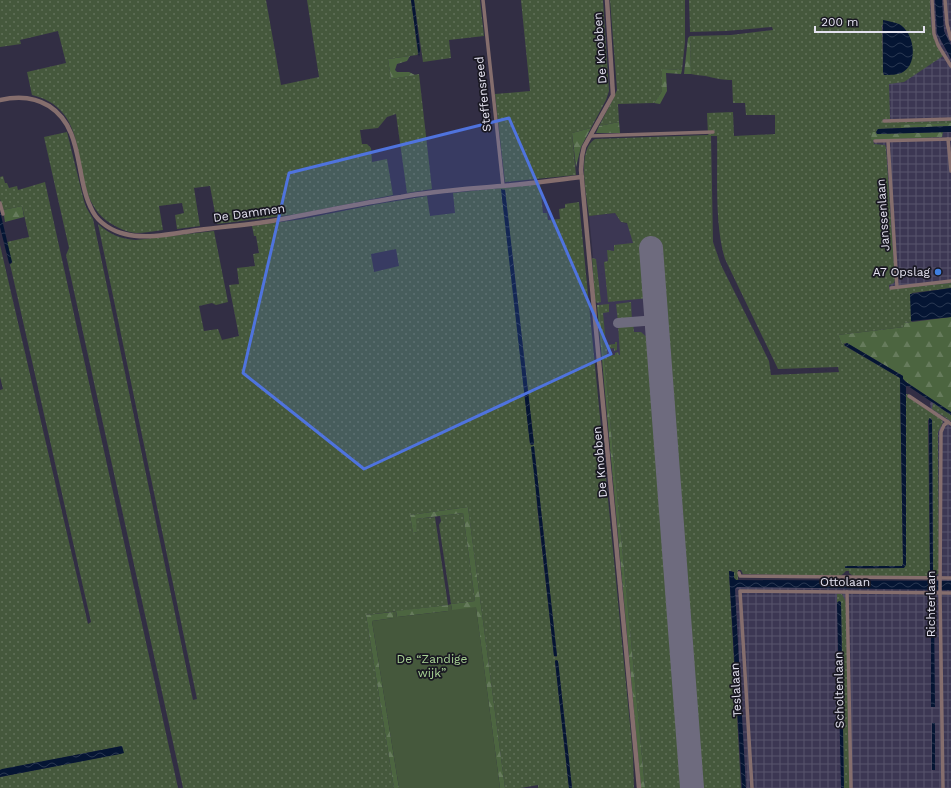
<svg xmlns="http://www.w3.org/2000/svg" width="951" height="788" font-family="'Work Sans',sans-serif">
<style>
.built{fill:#3c3753}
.industrial{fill:url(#industrial-grid)}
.grass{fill:url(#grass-dots);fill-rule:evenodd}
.forest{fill:url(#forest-firs)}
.garden{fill:#45583c}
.water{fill:url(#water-waves)}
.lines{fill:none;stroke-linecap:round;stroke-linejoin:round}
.taxiway{stroke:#6e6b7e;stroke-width:10}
.runway{stroke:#6e6b7e;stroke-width:24}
.minor{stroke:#856e6d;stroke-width:3.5}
.tertiary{stroke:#856e6d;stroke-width:4.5}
.marked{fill:#4f73de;fill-opacity:0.2;stroke:#4f73de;stroke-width:3;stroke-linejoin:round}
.shop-dot{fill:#3f7fe0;stroke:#191822;stroke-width:1.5}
.labels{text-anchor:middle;stroke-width:3.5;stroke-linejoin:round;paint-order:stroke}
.street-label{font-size:12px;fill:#e4e2f0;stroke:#191822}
.poi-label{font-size:12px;fill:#e4e2f0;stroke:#191822;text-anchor:end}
.park-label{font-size:12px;fill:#a8d294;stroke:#191822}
</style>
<defs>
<pattern id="industrial-grid" width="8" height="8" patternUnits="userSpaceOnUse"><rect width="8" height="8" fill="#3c3753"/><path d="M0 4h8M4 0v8" fill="none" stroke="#58546c"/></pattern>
<pattern id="grass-dots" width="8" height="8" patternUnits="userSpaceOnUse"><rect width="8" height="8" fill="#45583c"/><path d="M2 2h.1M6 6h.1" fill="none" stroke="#607058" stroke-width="1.8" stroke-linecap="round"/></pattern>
<pattern id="forest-firs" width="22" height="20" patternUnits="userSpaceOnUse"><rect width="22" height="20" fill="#4c6540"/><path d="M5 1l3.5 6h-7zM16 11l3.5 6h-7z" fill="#667b5c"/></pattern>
<pattern id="water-waves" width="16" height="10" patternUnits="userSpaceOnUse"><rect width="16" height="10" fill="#051533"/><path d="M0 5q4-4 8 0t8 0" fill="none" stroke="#293751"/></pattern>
</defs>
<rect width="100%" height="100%" fill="#322e44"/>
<path class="built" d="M615 213 621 222 683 240 741 788H645L589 216Z"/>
<g class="industrial">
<path d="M930 0H951V288L886 292 871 139 875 3 930 7Z"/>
<path d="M930 399 951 413V788H744L733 583 932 585Z"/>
</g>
<g class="grass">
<path d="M0 0H266L281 85 319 77 307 0H411L418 54 417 55 388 59 391 79 419 74 432 189 407 193 396 114 387 117 378 128 360 130 362 144H367L371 148 372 162 387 159 393 195 298 214 217 224 210 186 194 188 200 226 177 229 175 215 184 213 182 203 159 206 163 230C154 231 144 233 136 233 126 232 118 228 110 223 63 193 100 111 32 95L27 72 66 63 58 31 20 40 21 44 0 47Z"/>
<path d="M414 0H480L484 36 449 40 451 58 423 62Z"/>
<path d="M521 0H603L609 91 606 100 591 128 572 133 576 175 505 182 495 94 530 91Z"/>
<path d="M610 0H685V42L682 70 662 69V91L654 103 618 104 619 122 599 126 611 103 617 90Z"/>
<path d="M689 0H930C931 22 930 37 943 56L904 82 889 84 890 119H883V122L951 121V123L902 125 901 128 878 129 876 132H872V139H873L874 144 885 145 886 148 895 280 894 283 889 285V289L951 283V288L912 293 911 321 912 322 904 323V327L838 335 842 344H844L845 346 900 378 903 564 902 566 847 569 904 568 905 394H909L908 397 941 419 943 422 938 432V437L939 573 935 576H853L849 573V571H846L843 574 840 576 743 574 741 570H738V580H736L734 578 732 571H729L728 554 741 788H700L663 299 660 298 656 247 646 248 649 298 608 302 604 262 608 261 607 250 614 251V245L633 243 627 223 621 222 615 213 589 216C587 198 576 150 595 139L708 135 707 113 733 112 734 136 775 134V115H746L745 103H733L732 80C723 80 718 79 710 77 704 75 698 76 691 74L690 36 731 35 773 30 772 27 726 31 690 32ZM882 24 902 73 884 75 883 72ZM711 136H717C718 174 714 223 725 259L778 369 838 367 839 372 771 375 769 361 721 265 713 242ZM931 418 932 420 933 571 930 572 928 420Z"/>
<path d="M67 132 84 201 86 207 93 219 193 700 197 699 98 224C109 234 121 239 136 240L214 231 228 302 216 305 212 303 199 306 204 331 218 329 222 340 239 336 229 285 239 284 237 268 255 266 253 254 259 253 256 236H254L252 226 303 219 378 204 427 196 430 216 455 213 453 193 540 184 543 213H547L548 220 560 219 559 209 565 208V204L579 202 633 755 634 788H572L558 661 556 660 555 662 569 788H538V785L521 788H505L468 507 410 515 413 533 417 532 415 519 435 517 448 605 366 615 394 788H183L66 255 69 248 44 137ZM504 189 505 190 534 444 532 445 530 444 507 232 502 199ZM396 249 399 266 374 272 371 254ZM534 446 557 656 556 657 554 656 537 506Z"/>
<path d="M3 176 5 183H7L9 188 17 186 18 190 45 182 178 788H0V777L123 753 122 746 0 770V390L3 389 0 377V245L88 624 91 622 10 264 12 263 7 242 29 237 22 206 3 210 0 199V177Z"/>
<path d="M592 258 596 259 601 302 597 303 595 301Z"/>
<path d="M631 302 632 321 618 322 616 304Z"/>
<path d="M609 304V312L603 313 606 345 615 344V342H617V350L614 351V348L607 349V356L615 355V353L618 352 619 355H620L618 324 633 323 634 332H641L650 340 684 788H645L599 305Z"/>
<path d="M933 403 951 415V421L932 409Z"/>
<path d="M463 513 475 601 451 604 439 525 441 521 440 516Z"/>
<path d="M837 594H842L846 602 850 788H844L841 603 839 601 837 603Z"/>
</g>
<g class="forest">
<path d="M690 36 691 74H684L688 38Z"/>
<path d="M410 56 407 61 397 64 395 70 397 72H409L415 75 391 79 388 59Z"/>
<path d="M662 69 682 70 681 74 666 73 667 91 660 104 654 103 662 91Z"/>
<path d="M619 122 620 133H596L599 126Z"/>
<path d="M951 123V126L901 128V125Z"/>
<path d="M591 128 581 147 576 167 572 133Z"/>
<path d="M872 132H876L877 134 943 132 942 137 873 140 871 139Z"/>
<path d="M22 206 24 217 5 222 3 210Z"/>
<path d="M597 305H599L645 788H641Z"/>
<path d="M951 317V412L906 382 903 379V376L847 343 842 344 838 335 904 327V323Z"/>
<path d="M468 507 505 788H500L476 608 452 611 451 604 475 601 463 513 416 519 417 532 413 533 410 515Z"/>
<path d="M448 605V611L397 617 396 611Z"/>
<path d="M393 612V618L372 621 399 788H394L366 615Z"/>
</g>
<path class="garden" d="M451 604 452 610 476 607 500 788H399L372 621 393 618V612L396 611 397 617 448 611V605Z"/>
<g class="water">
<path d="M411 0H414L420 50 419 57Z"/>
<path d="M935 0H942L944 31 951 45V59L937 33Z"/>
<path d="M883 20C888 21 894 22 899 24 914 32 919 63 903 72 898 75 890 75 884 75L883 72Z"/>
<path d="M951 126V132L877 134 876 132 878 129Z"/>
<path d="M501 189 505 190 534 444 532 445 530 444Z"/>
<path d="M0 211 12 262 10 264 9 263 0 227Z"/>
<path d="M951 288V317L911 321 910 294Z"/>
<path d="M847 343 903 376V379L906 382 951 412V415L908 386H906V565L904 568H845V566H902L903 564 900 378 844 345Z"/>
<path d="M929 418 932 420 933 572H930Z"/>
<path d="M534 446 557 656H554L531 447Z"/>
<path d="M729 571 734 572V578L736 580 951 581V590L737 587 735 589 746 788H742Z"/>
<path d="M839 601 841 602 844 788H841L837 603Z"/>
<path d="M931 601H934L935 707H931Z"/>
<path d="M556 660 558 661 572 788H569L555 661Z"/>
<rect x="932" y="723" width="3" height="47"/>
<path d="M122 746 124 753 120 754 0 777V770L2 769Z"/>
</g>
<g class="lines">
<path class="taxiway" d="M618 323 657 320"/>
<path class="runway" d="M651 248 692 788"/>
<g class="minor">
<path d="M483 0 503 186"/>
<path d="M932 0 934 34 938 45 951 66"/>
<path d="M945 0 947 24 951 39"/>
<path d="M884 121 951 119"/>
<path d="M590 136 713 132"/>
<path d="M948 139 951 171"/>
<path d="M875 141 951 139"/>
<path d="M888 141 897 287"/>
<path d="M0 203 3 214"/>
<path d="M891 288 951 281"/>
<path d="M909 396 951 424"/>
<path d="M739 573 740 576 951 578"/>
<path d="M847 592 851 788"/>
<path d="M752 788 740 591 951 593"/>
<path d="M943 788 940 593 941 432 944 425 948 422"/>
</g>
<g class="tertiary">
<path d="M607 0 613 95 584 147 582 156 581 170 639 788"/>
<path d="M0 100C17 96 33 96 49 106 85 129 74 178 93 212 99 223 112 231 125 234 147 240 176 233 198 230 221 227 243 225 265 222 311 214 356 204 401 197 434 191 468 189 501 186 528 184 555 180 582 177"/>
</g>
</g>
<path class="marked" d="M509 118 611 354 364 469 243 373 289 173Z"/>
<circle class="shop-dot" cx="938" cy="272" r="4"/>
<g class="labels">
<g class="street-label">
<text transform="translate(600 48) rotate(-94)" y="4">De Knobben</text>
<text transform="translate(483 94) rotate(-96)" y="4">Steffensreed</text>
<text transform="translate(249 213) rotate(-8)" y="4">De Dammen</text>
<text transform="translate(883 215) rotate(-94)" y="4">Janssenlaan</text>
<text transform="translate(600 462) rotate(-95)" y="4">De Knobben</text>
<text x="845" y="586">Ottolaan</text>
<text transform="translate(931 604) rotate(-90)" y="4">Richterlaan</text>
<text transform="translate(736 690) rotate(-93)" y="4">Teslalaan</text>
<text transform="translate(839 690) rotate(-91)" y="4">Scholtenlaan</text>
</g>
<g class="poi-label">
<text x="930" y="276">A7 Opslag</text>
</g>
<g class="park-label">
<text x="432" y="663">De “Zandige<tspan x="432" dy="14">wijk”</tspan></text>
</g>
</g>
<path d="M815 26v6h109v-6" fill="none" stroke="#e4e2f0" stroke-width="2"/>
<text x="821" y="26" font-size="12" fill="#e4e2f0" stroke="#191822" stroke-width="3" paint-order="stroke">200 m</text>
</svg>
